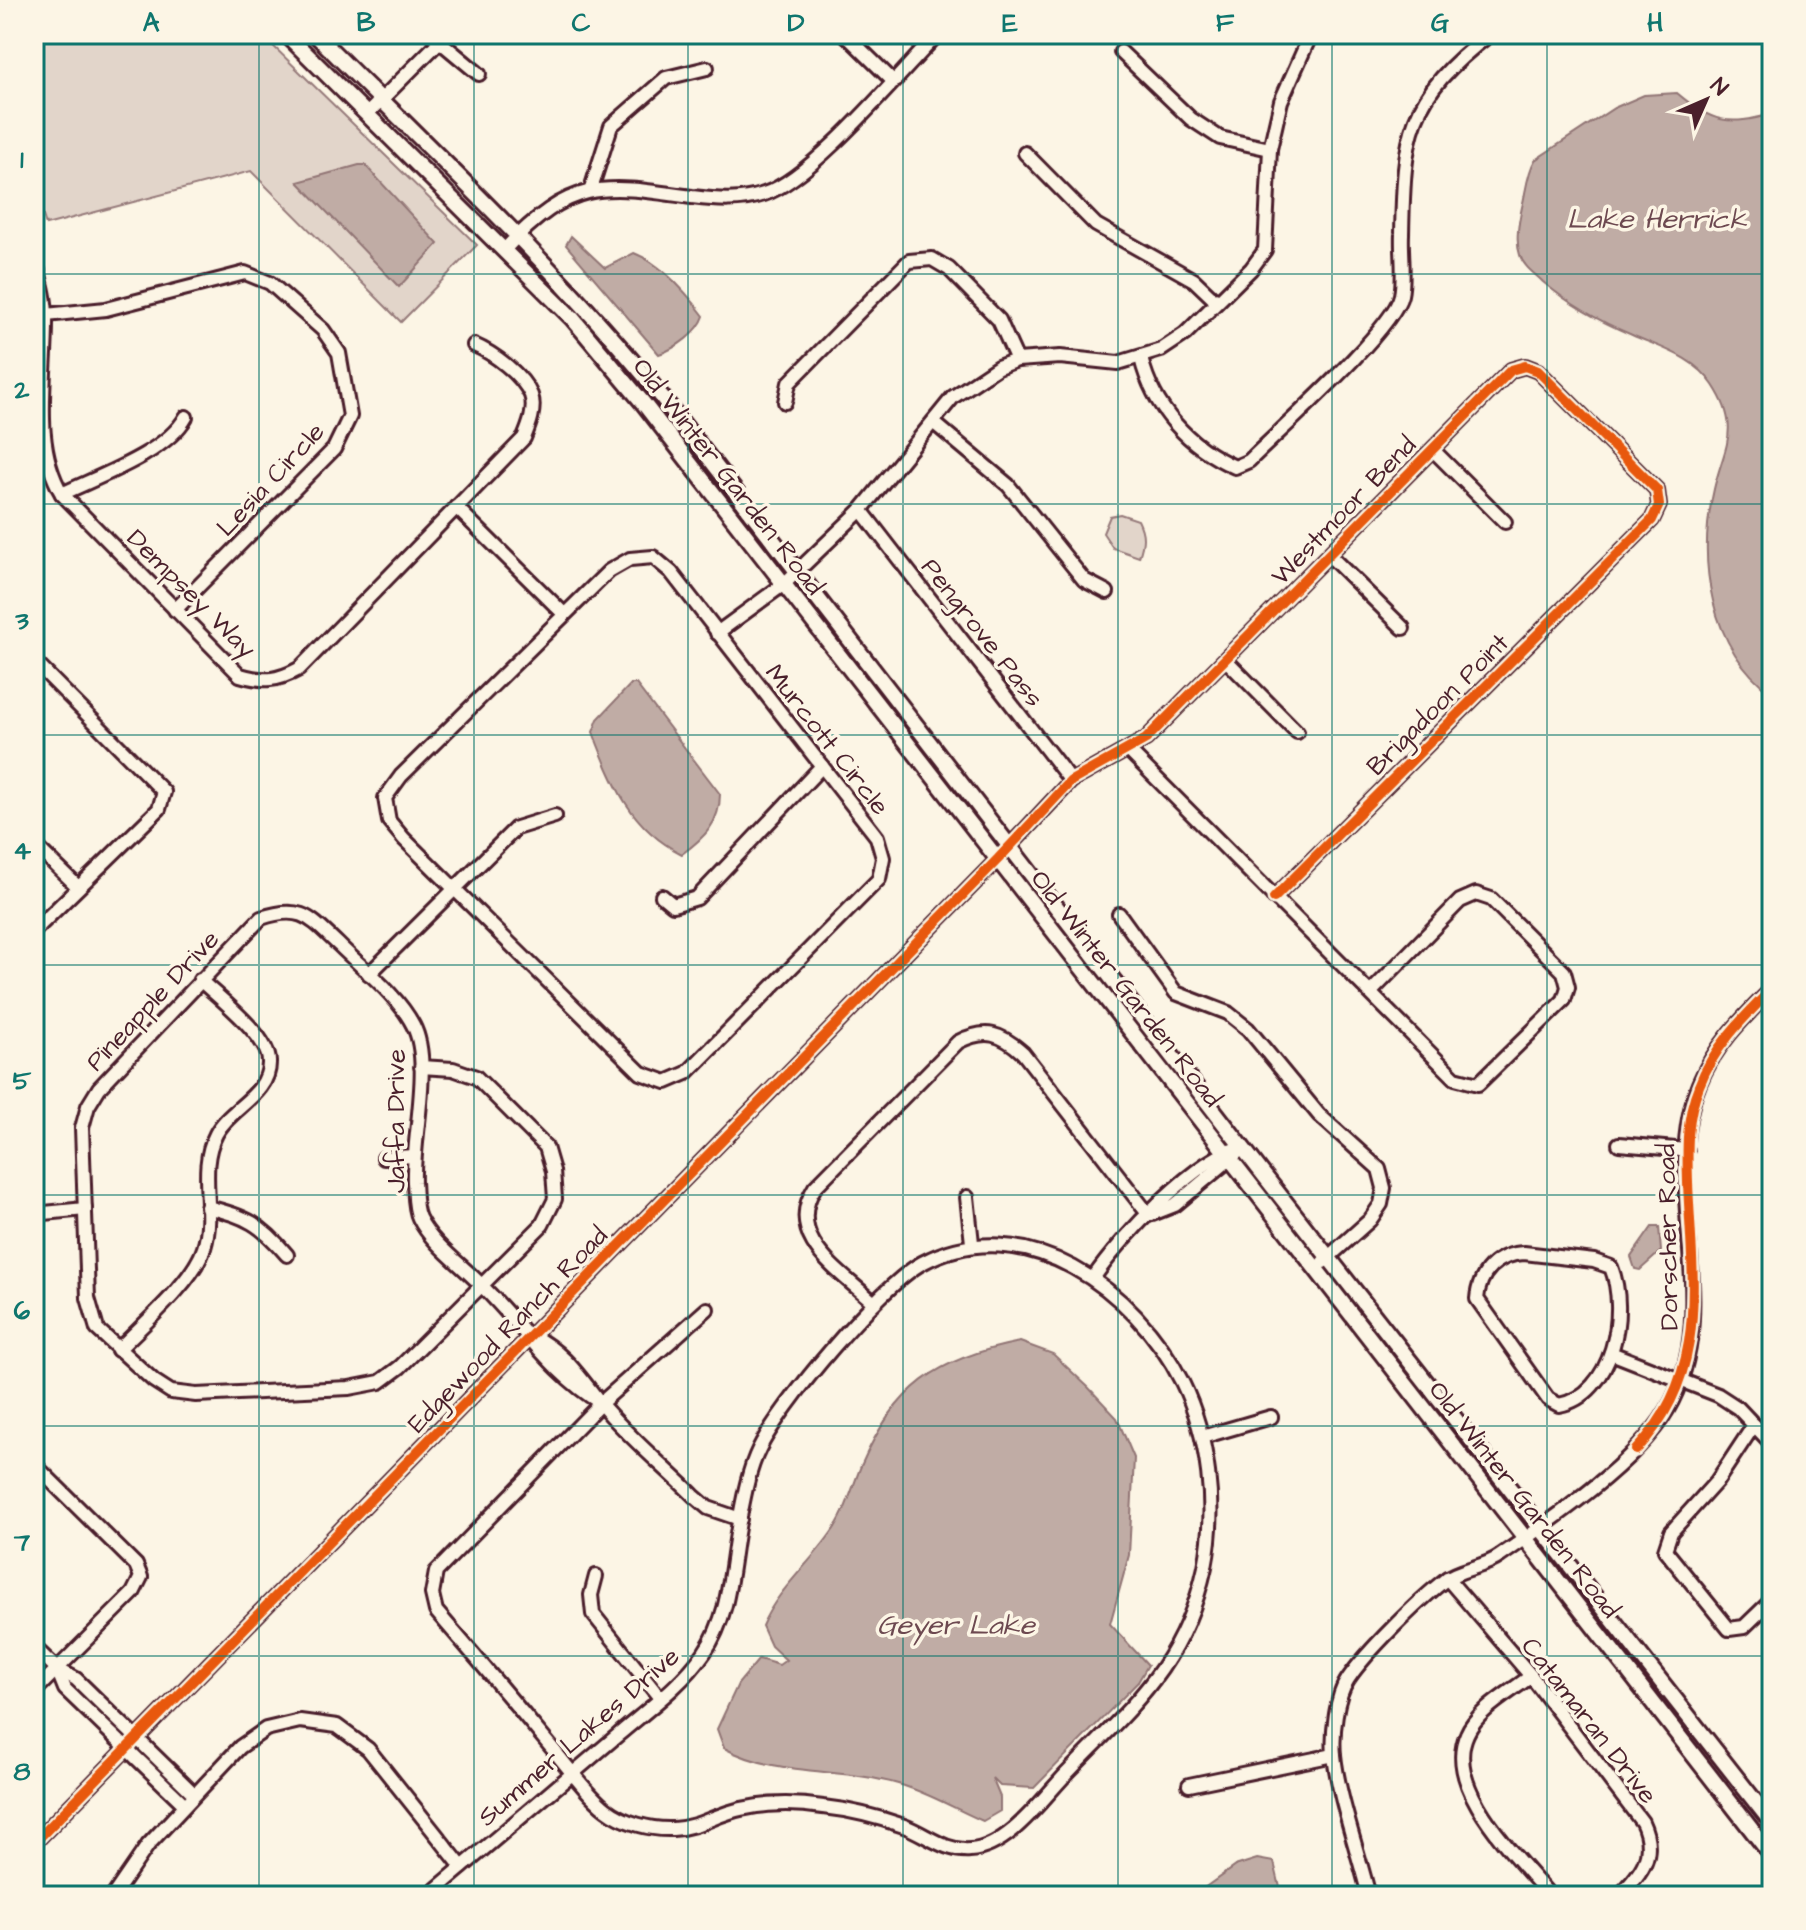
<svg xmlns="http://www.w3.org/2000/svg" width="1806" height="1930" font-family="'Architects Daughter',sans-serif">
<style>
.green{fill:#e2d5ca;stroke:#967a7a;stroke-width:2}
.water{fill:#c0aca5;stroke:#917474;stroke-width:2}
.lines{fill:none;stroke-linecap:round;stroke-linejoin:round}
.minor-casing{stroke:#4a1f2b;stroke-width:18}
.major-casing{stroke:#4a1f2b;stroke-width:20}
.minor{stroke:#fcf5e5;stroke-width:12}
.major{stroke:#fcf5e5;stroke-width:14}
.cycleway-casing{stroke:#fcf5e5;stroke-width:15}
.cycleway{stroke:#e8590c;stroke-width:10}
.grid{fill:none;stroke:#0f766e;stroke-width:2;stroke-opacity:0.55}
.labels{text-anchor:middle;stroke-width:7;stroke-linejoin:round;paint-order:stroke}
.street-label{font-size:26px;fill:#4a1f2b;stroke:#fcf5e5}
.water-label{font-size:28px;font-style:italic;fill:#6d4950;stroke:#fcf5e5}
.neatline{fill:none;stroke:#0f766e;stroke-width:3}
.grid-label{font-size:26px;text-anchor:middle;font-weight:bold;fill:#0f766e}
</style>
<rect width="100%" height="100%" fill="#fcf5e5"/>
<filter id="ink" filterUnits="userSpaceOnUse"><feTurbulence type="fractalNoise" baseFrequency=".0125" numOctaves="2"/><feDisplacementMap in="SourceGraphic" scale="16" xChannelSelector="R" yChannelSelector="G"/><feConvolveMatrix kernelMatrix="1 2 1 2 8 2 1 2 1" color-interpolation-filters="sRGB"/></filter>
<g filter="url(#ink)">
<g class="green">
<path d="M34 34H261L477 245 401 322 251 171 46 225 39 203 34 204Z"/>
<path d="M1120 514 1138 520C1145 534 1144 542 1139 557L1113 548 1103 533 1110 516Z"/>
</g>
<g class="water">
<path d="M1677 93C1713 123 1728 126 1772 114V694C1709 647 1697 561 1714 489 1724 446 1742 429 1713 385 1695 357 1661 348 1632 335 1601 322 1569 304 1543 282 1535 274 1523 266 1520 255 1515 240 1519 221 1522 207 1526 192 1527 173 1535 160L1614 108 1644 95Z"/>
<path d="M359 165H365L438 244 399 287 298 182Z"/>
<path d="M571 236 605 268 634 253C662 264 686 292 704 316 699 332 675 349 659 354L566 245Z"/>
<path d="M631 684H636L720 794C720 823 704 838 682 854 631 829 612 783 593 732L598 719Z"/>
<path d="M1652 1227H1659L1661 1251 1640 1270 1635 1269 1631 1257Z"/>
<path d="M1020 1342 1053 1354 1088 1387 1117 1418 1134 1458 1129 1555 1110 1624 1148 1665 1138 1682 1034 1788 1000 1786 992 1778 1000 1797V1811L983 1821C955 1809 927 1792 898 1784 841 1767 778 1777 724 1748L717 1729 738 1684 759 1659 779 1665 786 1660 771 1646 762 1626C777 1590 809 1565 831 1533 845 1515 852 1488 861 1466 895 1387 937 1358 1020 1342Z"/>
<path d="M1257 1859 1274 1862 1282 1896H1193L1235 1866Z"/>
</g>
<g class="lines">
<g class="minor-casing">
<g id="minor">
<path d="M431 34 479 74"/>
<path d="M845 34 893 81"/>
<path d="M1121 52 1191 119 1220 138 1270 149"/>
<path d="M367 114 439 42"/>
<path d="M1025 153 1096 225 1194 280 1217 302"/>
<path d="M591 189 611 126 666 78 707 68"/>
<path d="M505 249C572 178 602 184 692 197 717 200 740 202 764 194 812 179 899 74 938 34"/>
<path d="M34 256C39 276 46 296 46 317 47 375 31 443 62 494L240 675C264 682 277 681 299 669L524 438C529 426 536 409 531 395 522 374 493 353 474 345"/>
<path d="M46 315 106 309 245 273 270 283 323 330 339 353 350 416 334 449 175 610"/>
<path d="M1141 358C1153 408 1189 447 1235 467L1249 461C1279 431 1394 329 1401 295 1405 277 1401 253 1402 234 1404 134 1407 98 1490 34"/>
<path d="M785 402 789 383 909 261 932 259 949 269 999 320 1017 360"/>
<path d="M933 422 1008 485 1084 580 1107 592"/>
<path d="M1433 450 1505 522"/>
<path d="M62 494C99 476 166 453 186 417"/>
<path d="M456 507 563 613"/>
<path d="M861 510 1071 781"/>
<path d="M1330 556 1403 628"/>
<path d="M653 557 671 572 877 837 883 858 879 879 687 1073 666 1082 641 1073 404 839 389 821 385 798 401 776 609 571 630 559Z"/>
<path d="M717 633 784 584 861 510 953 397 998 367 1017 360 1060 357 1118 363 1161 350 1185 334 1251 269 1265 250 1270 149 1281 101 1311 34"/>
<path d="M1226 660 1297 732"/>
<path d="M34 661 164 792 159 809 34 931"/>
<path d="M1129 751 1455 1078 1478 1084 1564 1000 1568 987 1564 972 1491 899 1476 894 1460 901 1371 992"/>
<path d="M34 844 78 887"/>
<path d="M662 896 673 905 697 898 822 766"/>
<path d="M1119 914 1176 993 1228 1013 1248 1029 1319 1115 1379 1169 1384 1188 1381 1204 1370 1220 1323 1262"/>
<path d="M369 974 516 828 555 816"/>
<path d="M421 1067 453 1069 476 1077 546 1147 553 1171 555 1199 542 1225 400 1367 380 1382 349 1388 196 1395 171 1392 154 1381 97 1329 88 1298 82 1128 88 1106 99 1088 261 918C302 904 310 918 339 945 363 969 397 994 413 1025 433 1062 412 1138 414 1182 415 1192 414 1208 419 1218 432 1245 465 1267 485 1289 524 1328 553 1374 601 1403"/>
<path d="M1619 1144 1687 1150"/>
<path d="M384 1158 413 1156"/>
<path d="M967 1197 972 1243"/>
<path d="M207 1207C246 1216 261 1224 287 1255"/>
<path d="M34 1214 85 1209"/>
<path d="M1152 1214 1175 1205 1237 1153"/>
<path d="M1524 1253 1594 1261 1611 1267C1629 1312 1613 1395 1559 1405L1548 1399 1477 1299C1479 1273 1497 1254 1524 1253Z"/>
<path d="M1094 1277C1121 1238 1196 1157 1242 1147"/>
<path d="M874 1303C840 1271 783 1238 815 1187L958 1042C986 1028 1001 1033 1023 1053L1149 1215"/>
<path d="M531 1335C565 1353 578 1375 601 1404 628 1437 664 1466 694 1496L708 1508 740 1519"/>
<path d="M118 1350C143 1324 193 1282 204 1248 216 1210 197 1170 216 1134 229 1108 270 1095 269 1062 269 1036 219 998 200 980"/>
<path d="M1611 1353 1718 1395 1738 1408 1772 1444"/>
<path d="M1754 1425 1717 1481 1671 1532 1665 1550 1729 1629 1744 1627 1772 1600"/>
<path d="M1202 1437 1271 1417"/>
<path d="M34 1464 136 1565 141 1577 133 1593 34 1692"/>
<path d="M596 1576 591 1595 593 1614 660 1698"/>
<path d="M1447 1578 1531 1676 1642 1822C1657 1854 1642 1873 1619 1896"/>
<path d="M34 1647 57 1669 76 1679 194 1794"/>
<path d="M57 1669 65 1689 184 1804"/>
<path d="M1531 1676C1511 1692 1477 1710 1467 1734 1442 1788 1519 1858 1550 1896"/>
<path d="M1189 1785 1334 1755"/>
<path d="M34 1843 998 859 1071 781 1146 739 1511 370 1525 366 1538 371 1657 490 1659 505 1652 520 1274 898"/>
<path d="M113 1896 148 1845 240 1747 266 1729 300 1721 337 1726 368 1749 462 1867"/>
<path d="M428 1896C491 1842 555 1789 618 1735 647 1710 682 1685 704 1653 732 1612 730 1565 740 1517 744 1496 749 1469 759 1449 780 1405 880 1286 922 1263 1024 1208 1136 1290 1182 1382 1209 1437 1217 1508 1205 1567 1184 1663 1135 1703 1070 1770 1044 1796 1009 1848 970 1850 945 1852 926 1834 904 1826 878 1817 851 1810 823 1807 797 1803 767 1803 741 1809 717 1814 698 1828 673 1829 651 1830 624 1823 606 1809 586 1793 568 1767 551 1747 513 1701 475 1656 436 1611L432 1594 436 1572 601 1403 707 1309"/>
<path d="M1369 1896C1359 1855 1338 1795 1334 1755 1332 1734 1336 1696 1348 1679 1367 1651 1418 1601 1445 1580 1461 1568 1484 1568 1500 1556 1551 1521 1637 1462 1667 1410 1726 1309 1658 1185 1699 1084 1715 1045 1743 1018 1772 989"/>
</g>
</g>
<g class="major-casing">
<g id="major">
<path d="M286 34 573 319 644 404 1772 1856"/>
<path d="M315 34C433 152 553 264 659 393L1263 1174 1772 1823"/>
</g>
</g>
<use href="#minor" class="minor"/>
<use href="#major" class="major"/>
<g class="cycleway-casing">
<g id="cycleway">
<path d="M1636 1450C1710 1372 1692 1281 1688 1183 1687 1149 1686 1117 1699 1086 1714 1046 1743 1018 1772 989"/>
<path d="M34 1843 998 859 1071 781 1146 739 1511 370 1525 366 1538 371 1657 490 1659 505 1652 520 1274 898"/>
</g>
</g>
<use href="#cycleway" class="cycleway"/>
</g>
</g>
<path class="grid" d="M259 34V1896M474 34V1896M688 34V1896M903 34V1896M1118 34V1896M1332 34V1896M1547 34V1896M34 274H1772M34 504H1772M34 735H1772M34 965H1772M34 1195H1772M34 1426H1772M34 1656H1772"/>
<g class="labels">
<g class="street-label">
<text transform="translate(729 476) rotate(52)" y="9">Old Winter Garden Road</text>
<text transform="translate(270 479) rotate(-47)" y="9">Lesia Circle</text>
<text transform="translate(1343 510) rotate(-46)" y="9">Westmoor Bend</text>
<text transform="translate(192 593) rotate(45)" y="9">Dempsey Way</text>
<text transform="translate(983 632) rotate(52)" y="9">Pengrove Pass</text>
<text transform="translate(1437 704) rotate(-45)" y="9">Brigadoon Point</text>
<text transform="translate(828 739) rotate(52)" y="9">Murcott Circle</text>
<text transform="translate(1127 988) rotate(52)" y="9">Old Winter Garden Road</text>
<text transform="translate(152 1000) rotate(-47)" y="9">Pineapple Drive</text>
<text transform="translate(395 1121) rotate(-90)" y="9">Jaffa Drive</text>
<text transform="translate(1667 1237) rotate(-91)" y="9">Dorscher Road</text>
<text transform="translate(507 1329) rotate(-46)" y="9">Edgewood Ranch Road</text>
<text transform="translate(1525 1499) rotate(52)" y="9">Old Winter Garden Road</text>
<text transform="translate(1590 1720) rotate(52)" y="9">Catamaran Drive</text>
<text transform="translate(578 1736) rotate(-41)" y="9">Summer Lakes Drive</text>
</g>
<g class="water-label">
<text x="1657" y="228">Lake Herrick</text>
<text x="956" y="1634">Geyer Lake</text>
</g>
</g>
<rect width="1806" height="1930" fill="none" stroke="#fcf5e5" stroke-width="88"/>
<g transform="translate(1706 100) rotate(45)" stroke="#fcf5e5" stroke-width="6" paint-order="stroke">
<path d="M0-6L14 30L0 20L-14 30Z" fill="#4a1f2b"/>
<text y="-12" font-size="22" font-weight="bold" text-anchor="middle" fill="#4a1f2b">N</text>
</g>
<rect x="44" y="44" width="1718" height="1842" class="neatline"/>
<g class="grid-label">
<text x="151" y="31">A</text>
<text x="366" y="31">B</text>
<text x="581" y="31">C</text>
<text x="796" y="31">D</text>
<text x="1010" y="31">E</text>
<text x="1225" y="31">F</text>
<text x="1440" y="31">G</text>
<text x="1655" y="31">H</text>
<text x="22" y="168">1</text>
<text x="22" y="398">2</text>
<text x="22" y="629">3</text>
<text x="22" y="859">4</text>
<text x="22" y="1089">5</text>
<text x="22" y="1319">6</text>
<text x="22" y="1550">7</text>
<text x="22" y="1780">8</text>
</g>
</svg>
